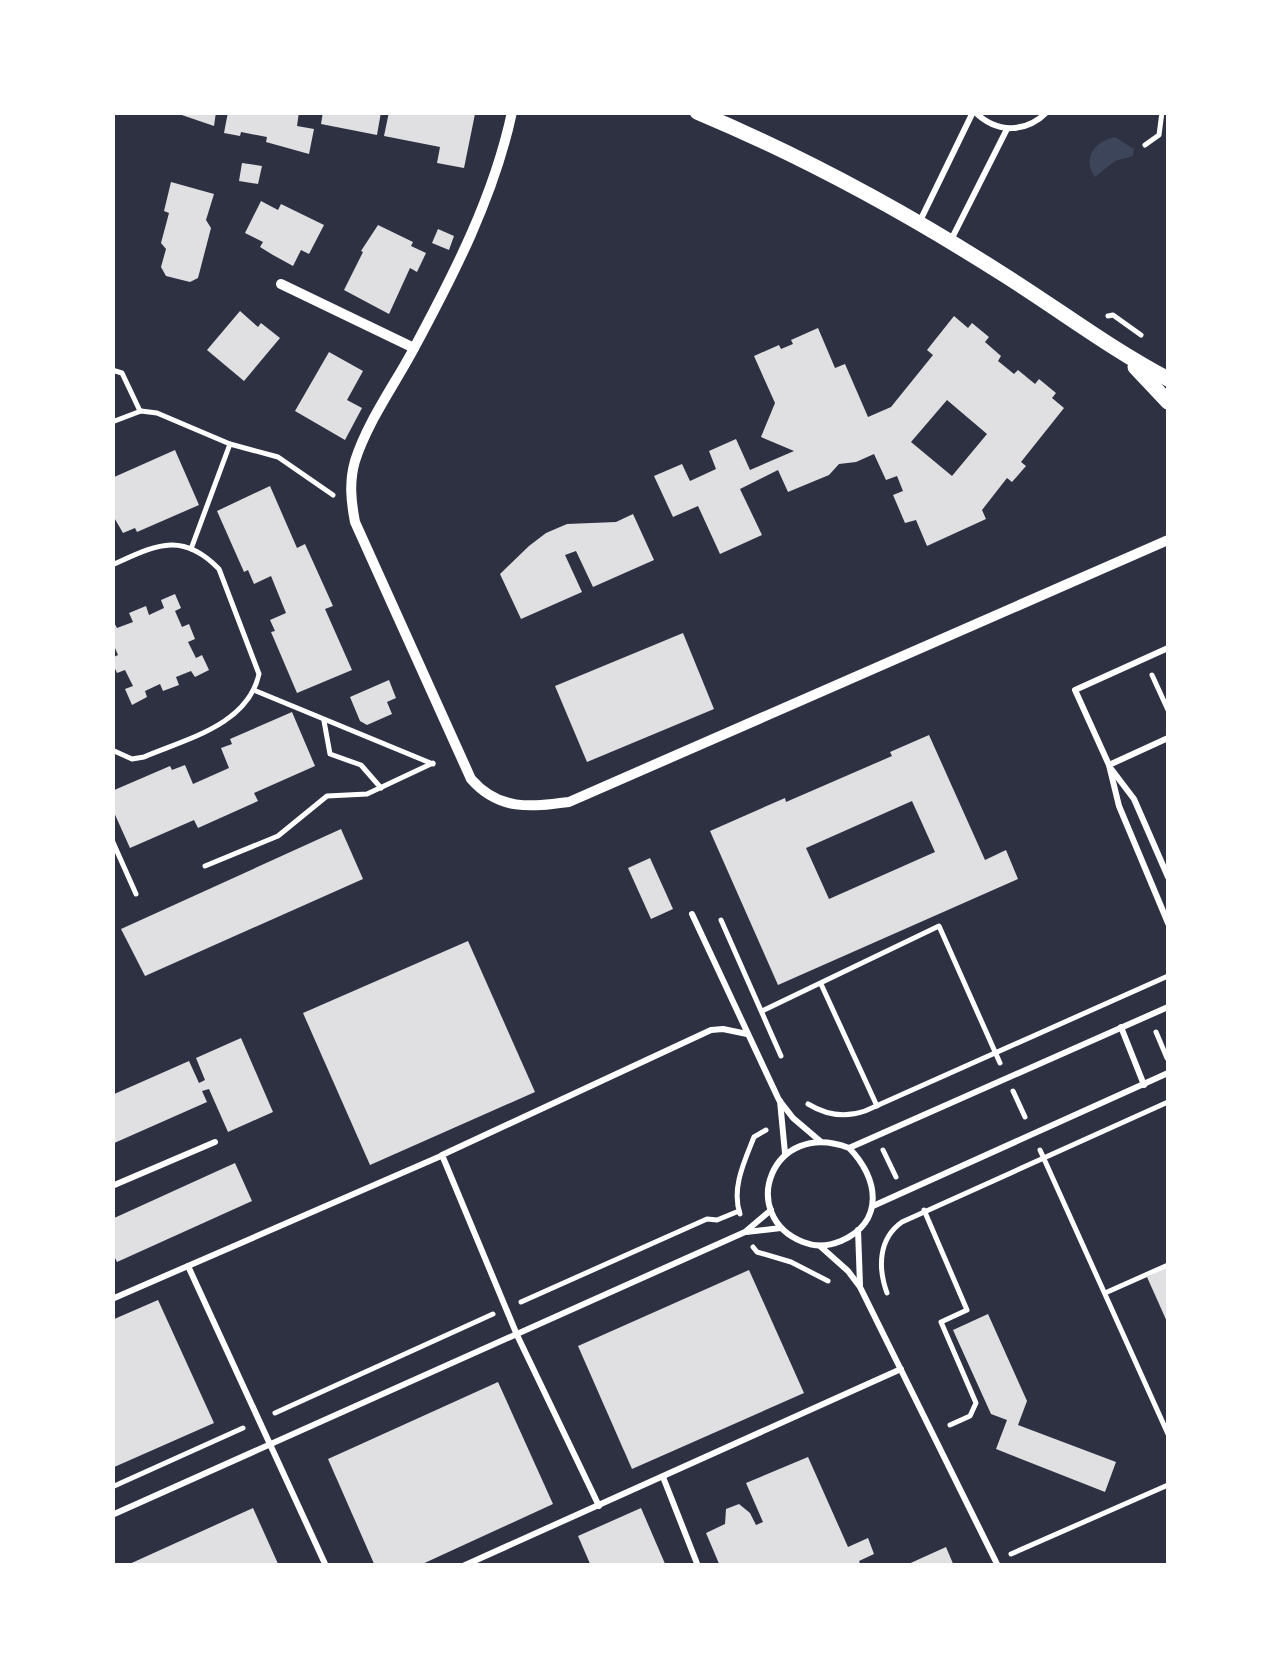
<svg xmlns="http://www.w3.org/2000/svg" width="1281" height="1678" font-family="'Fira Sans Condensed',sans-serif">
<style>
.green{fill:#3c4559}
.building{fill:#e0e0e3;fill-rule:evenodd}
.lines{fill:none;stroke-linecap:round;stroke-linejoin:round}
.path{stroke:#fff;stroke-width:5}
.service{stroke:#fff;stroke-width:6}
.minor{stroke:#fff;stroke-width:10}
.tertiary{stroke:#fff;stroke-width:15}
</style>
<rect width="100%" height="100%" fill="#2d3142"/>
<path class="green" d="M1115 137 1134 149 1133 156 1115 161 1095 177C1082 159 1094 141 1115 137Z"/>
<g class="building">
<path d="M173 112H216L214 126Z"/>
<path d="M228 112H299L297 126 314 129 309 154 266 142 267 137 241 132 240 136 224 133Z"/>
<path d="M323 112H381L377 135 321 124Z"/>
<path d="M389 112 475 114 464 168 437 163 440 147 384 136Z"/>
<path d="M242 163 262 166 258 184 239 181Z"/>
<path d="M171 182 214 194 206 220 211 228 198 278 190 282 166 276 161 267 166 249 161 243 169 213 164 211Z"/>
<path d="M261 201 278 210 281 204 324 225 309 254 301 250 293 266 273 255 260 247 263 242 245 233Z"/>
<path d="M378 225 413 242 411 246 426 253 417 272 410 268 389 314 344 290 363 252 361 251Z"/>
<path d="M438 229 454 236 449 250 432 243Z"/>
<path d="M240 311 258 327 261 323 280 338 244 381 207 350Z"/>
<path d="M954 316 968 328 972 323 989 337 985 342 1001 356 998 361 1014 374 1018 370 1035 384 1039 379 1056 393 1052 398 1064 408 1021 462 1026 466 1012 482 1007 478 982 510 986 519 927 546 916 520 905 523 893 495 903 491 897 476 886 480 874 454 856 462 839 464 829 475 788 492 778 470 740 489 762 535 720 554 698 506 673 517 654 476 682 464 690 481 716 469 709 451 736 439 750 470 794 451 761 437 775 403 754 356 779 345 781 349 793 344 791 340 818 328 835 368 845 364 868 417 891 407 933 355 927 350ZM947 400 987 434 952 476 911 442Z"/>
<path d="M329 352 363 371 347 400 362 408 345 440 295 411Z"/>
<path d="M175 450 199 505 137 532 135 528 123 533 112 514V478Z"/>
<path d="M270 486 297 548 305 544 333 606 325 609 352 670 297 693 271 632 275 631 270 620 286 613 271 576 254 584 248 570 244 572 217 511Z"/>
<path d="M633 514 654 560 593 587 576 551 565 555 582 592 521 619 500 574 529 546 546 533 567 524 616 522Z"/>
<path d="M175 594 181 608 175 611 182 627 189 624 195 639 188 642 196 658 202 655 209 670 195 677 191 671 176 677 179 685 163 691 160 684 145 691 147 697 132 705 125 689 133 686 125 670 117 673 112 662V658L118 655 112 641V619L117 628 133 622 129 613 146 606 149 615 164 608 161 600Z"/>
<path d="M683 633 714 709 587 762 555 686Z"/>
<path d="M389 680 396 698 387 702 392 714 367 725 360 721 350 697Z"/>
<path d="M292 712 315 766 254 793 258 801 198 828 194 820 130 848 112 808V791L170 766 172 770 185 765 193 784 229 768 221 748 232 744 230 739Z"/>
<path d="M929 735 985 860 1006 850 1018 879 778 985 710 831 785 798 786 802 892 756 890 752ZM912 801 935 852 829 899 806 848Z"/>
<path d="M341 829 363 879 145 976 121 929Z"/>
<path d="M650 858 673 909 651 919 628 868Z"/>
<path d="M468 941 535 1092 370 1165 303 1013Z"/>
<path d="M241 1038 273 1112 228 1132 209 1089 202 1091 207 1102 112 1144V1095L189 1061 199 1083 205 1080 196 1058Z"/>
<path d="M235 1163 252 1201 117 1262 112 1252V1219Z"/>
<path d="M1168 1267V1324L1147 1277Z"/>
<path d="M749 1270 804 1393 632 1469 578 1346Z"/>
<path d="M158 1300 214 1423 112 1468V1320Z"/>
<path d="M988 1314 1027 1401 1018 1425 1116 1462 1105 1492 996 1449 1007 1420 991 1414 953 1330Z"/>
<path d="M498 1382 553 1504 418 1566H375L328 1459Z"/>
<path d="M808 1457 848 1547 868 1538 874 1554 859 1561 861 1566H720L706 1533 725 1524 726 1509 739 1504 750 1513 756 1525 763 1522 746 1483Z"/>
<path d="M253 1508 279 1566H125Z"/>
<path d="M641 1508 666 1566H591L578 1536Z"/>
<path d="M946 1547 954 1566H904Z"/>
</g>
<g class="lines">
<g class="path">
<path d="M1145 145 1159 135 1162 112"/>
<path d="M1108 316 1113 315 1141 335"/>
<path d="M112 370 122 373 140 411"/>
<path d="M112 422 141 411 157 413 230 444 278 457 333 495"/>
<path d="M191 549 230 444"/>
<path d="M112 565C155 546 181 530 219 569L259 674C248 725 186 739 144 757L132 759 112 750"/>
<path d="M1152 675 1168 710"/>
<path d="M256 691 433 764"/>
<path d="M324 721 330 754 361 765 381 788"/>
<path d="M112 840 136 894"/>
<path d="M205 866 278 836 327 796 367 794 433 763"/>
<path d="M721 920 781 1056"/>
<path d="M821 984 877 1106"/>
<path d="M762 1011 939 926 1000 1063"/>
<path d="M1156 1032 1167 1058"/>
<path d="M1013 1091 1025 1117"/>
<path d="M808 1104C826 1115 845 1118 865 1111L1168 976"/>
<path d="M883 1150 896 1177"/>
<path d="M1040 1150 1168 1434"/>
<path d="M924 1210 967 1310 941 1322 976 1403 970 1416 950 1425"/>
<path d="M740 1214C731 1188 745 1160 754 1137L766 1130"/>
<path d="M753 1247 757 1252 791 1262 828 1281"/>
<path d="M887 1293C878 1268 878 1239 902 1222L1168 1102"/>
<path d="M1105 1293 1168 1265"/>
<path d="M521 1302 707 1219 717 1220 739 1211"/>
<path d="M275 1413 493 1314"/>
<path d="M112 1487 243 1428"/>
<path d="M1011 1554 1168 1485"/>
</g>
<g class="service">
<path d="M975 112C997 134 1026 133 1047 112"/>
<path d="M919 223 973 112"/>
<path d="M951 240 1007 129"/>
<path d="M1168 648 1075 690 1109 765 1119 806 1168 923"/>
<path d="M1109 765 1168 738"/>
<path d="M1112 770 1134 799 1168 877"/>
<path d="M692 914 779 1100 793 1118 820 1141"/>
<path d="M1121 1027 1144 1085"/>
<path d="M780 1101 785 1153"/>
<path d="M849 1148C879 1178 885 1222 841 1241 829 1246 815 1247 803 1242 737 1216 771 1118 849 1148L1168 1007"/>
<path d="M112 1186 215 1142"/>
<path d="M873 1206 1168 1073"/>
<path d="M858 1230 860 1285"/>
<path d="M746 1232 781 1228"/>
<path d="M820 1246 848 1271 860 1287 998 1566"/>
<path d="M188 1266 326 1566"/>
<path d="M112 1299 441 1156"/>
<path d="M663 1477 698 1566"/>
<path d="M599 1506 517 1335 442 1155 711 1030 723 1029 747 1034"/>
<path d="M112 1515 745 1232 771 1210"/>
<path d="M463 1566 901 1369"/>
</g>
<g class="minor">
<path d="M512 112C494 197 453 276 412 352 393 387 367 423 355 461 349 482 351 501 355 522L471 779C499 811 530 807 569 802L1168 540"/>
<path d="M281 284 414 348"/>
</g>
<g class="tertiary">
<path d="M697 112C802 156 905 212 1001 273 1057 308 1109 348 1168 379"/>
<path d="M1135 367 1168 402"/>
</g>
</g>
<rect width="1281" height="1678" fill="none" stroke="#ffffff" stroke-width="230"/>
</svg>
